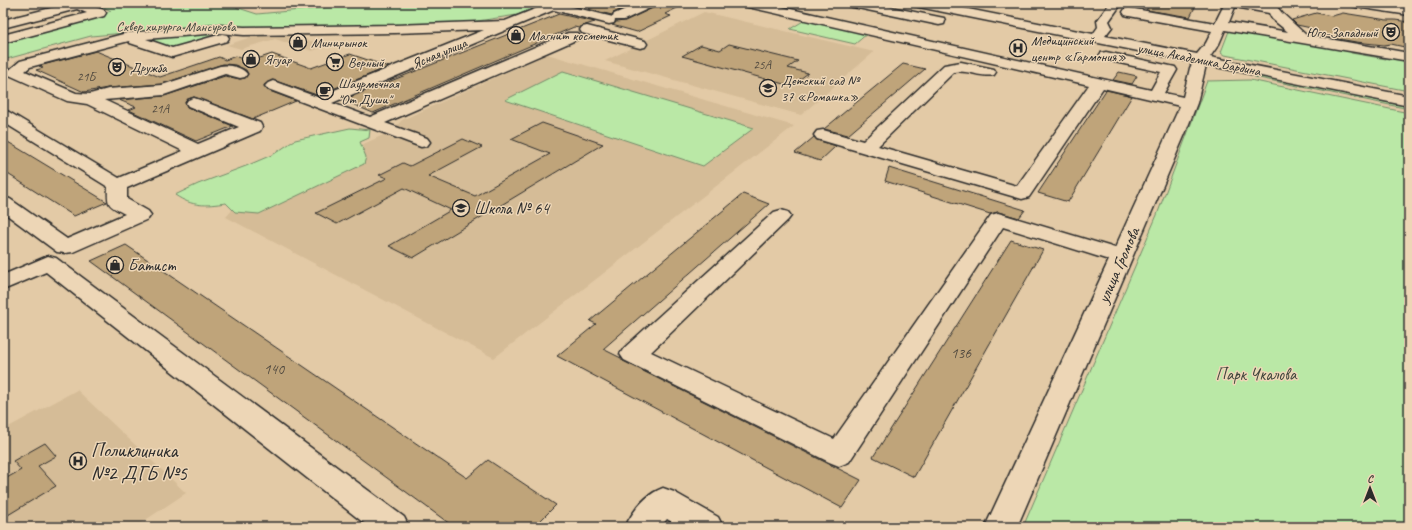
<svg xmlns="http://www.w3.org/2000/svg" width="1412" height="530" font-family="Caveat,sans-serif">
<style>
.built{fill:#d5bc97}
.green{fill:#bae8a6;stroke:#728a68}
.building{fill:#bfa47a;stroke:#2b2b2b}
.lines{fill:none;stroke-linecap:round;stroke-linejoin:round}
.minor-casing{stroke:#2b2b2b;stroke-width:3}
.minor{fill:#edd6b6;fill-rule:evenodd}
.labels{text-anchor:middle;stroke-width:3;stroke-linejoin:round;paint-order:stroke}
.far-number-label{font-size:13px;fill:#50493f}
.far-park-label{font-size:14px;fill:#40473d;stroke:#edd6b6}
.far-poi-label{font-size:14px;fill:#2b2b2b;stroke:#edd6b6;text-anchor:start}
.far-street-label{font-size:14px;fill:#2b2b2b;stroke:#edd6b6}
.number-label{font-size:15px;fill:#50493f}
.poi-label{font-size:17px;fill:#2b2b2b;stroke:#edd6b6;text-anchor:start}
.street-label{font-size:17px;fill:#2b2b2b;stroke:#edd6b6}
.park-label{font-size:17px;fill:#40473d;stroke:#edd6b6}
.near-poi-label{font-size:20px;fill:#2b2b2b;stroke:#edd6b6;text-anchor:start}
</style>
<rect width="100%" height="100%" fill="#e3caa6"/>
<filter id="ink" filterUnits="userSpaceOnUse"><feTurbulence type="fractalNoise" baseFrequency=".025" numOctaves="2"/><feDisplacementMap in="SourceGraphic" scale="8" xChannelSelector="R" yChannelSelector="G"/><feConvolveMatrix kernelMatrix="1 2 1 2 8 2 1 2 1" color-interpolation-filters="sRGB"/></filter>
<g filter="url(#ink)">
<g class="built">
<path d="M704 12 874 52 801 115 605 61Z"/>
<path d="M295 36 326 46 312 51 275 39 241 49 227 45 251 37Z"/>
<path d="M547 54 794 126 494 358 226 217 241 200 392 131 402 120Z"/>
<path d="M77 390 186 493 135 527H3V430Z"/>
</g>
<g class="green">
<path d="M95 3H223L257 14 376 3H547L517 15 471 22 411 26 246 28 175 51 136 32 91 36 3 60V40L111 11Z"/>
<path d="M805 20 868 33 855 44 790 29Z"/>
<path d="M1229 31H1242L1351 50V53L1386 59V56L1409 60V91L1225 55 1221 52Z"/>
<path d="M563 71 754 128 703 166 505 100Z"/>
<path d="M1255 75 1409 106V109L1254 77Z"/>
<path d="M1250 80 1409 113V527H1023L1157 215 1207 81Z"/>
<path d="M350 128 370 130 369 138 360 142 366 157 364 164 259 214 235 212 226 203C205 206 193 207 175 195L198 184 246 166 274 154 295 140Z"/>
</g>
<g class="building">
<path d="M603 3H636L613 13 612 15 588 9Z"/>
<path d="M657 3H687L665 14 671 16 637 32 612 25 614 24 616 22 625 21 655 7Z"/>
<path d="M1151 3H1197L1190 17 1146 10Z"/>
<path d="M1316 13 1332 16 1343 13 1387 20H1395L1409 22V48L1391 44 1384 45 1356 42 1327 37 1311 28 1297 25 1292 20Z"/>
<path d="M559 14 595 22 582 26 579 28 574 27 373 113 343 100Z"/>
<path d="M729 44 798 61 788 68 808 73 791 86 682 56 701 45 720 50Z"/>
<path d="M96 51 160 77 219 57 225 60 236 56 242 59 253 55 260 58 272 54 311 68 350 54 389 67 317 95 272 80 264 85 267 90 296 101 253 119 194 97 188 99 185 102 187 107 233 126 196 141 129 110 136 107 119 100 164 96 225 76 240 79 245 78 248 74 246 70 235 65 223 64 162 84 108 88 84 92 36 70 43 68 39 66Z"/>
<path d="M903 64 925 69 848 135 824 129Z"/>
<path d="M1119 72 1137 76 1132 84 1113 80Z"/>
<path d="M1106 90 1132 96 1068 202 1038 193Z"/>
<path d="M542 123 603 144 413 258 389 246 451 210 404 188 337 224 316 213 387 178 379 175 403 163 410 166 463 139 482 147 428 176 475 196 550 154 511 139Z"/>
<path d="M814 137 817 140 836 146 820 161 795 153Z"/>
<path d="M3 139 107 202 74 216 3 171Z"/>
<path d="M889 168 931 181 1025 210 1019 218 998 212 990 214 885 181Z"/>
<path d="M743 194 769 204 603 349 621 358 623 361 861 480 842 508 557 356 596 324 590 321Z"/>
<path d="M1011 240 1043 250 914 477 873 457Z"/>
<path d="M126 245 467 478 488 460 556 505 534 527H454L91 261Z"/>
<path d="M45 443 56 456 38 466 56 486 3 518V480L21 470 13 461Z"/>
</g>
<g class="lines">
<g class="minor-casing">
<g id="minor">
<path d="M71 3H84L104 10 106 13 104 16 3 43V35L87 13 77 9 3 28V20Z"/>
<path d="M550 3H567L565 5 613 17 614 14 640 3H656L654 6 624 20H615L614 23 609 24 554 10 332 103 370 117 568 33H578L580 36 578 39 385 123 427 138 430 142 427 146 421 147 268 89 265 86 268 83 273 81 317 97 484 30 395 33 244 35 219 33 146 39 172 48 222 34 227 35 229 38 227 41 172 57 130 43 129 41 30 67 25 71 76 93 90 94 108 89 162 85 220 66C228 64 243 67 247 74L245 77 240 78 225 74 164 95 104 100 198 144 239 127 188 106 186 103 188 100 194 98 200 100 260 123 262 127 260 131 127 188V199L148 211 151 215 148 219 73 252 65 253 57 252 3 212V197L10 199 67 239 125 214C109 205 107 207 108 187L3 122V110L9 112 119 178 183 151 87 104 67 101 9 75 7 72 20 61 127 33 219 25 244 27 395 25 505 21Z"/>
<path d="M742 3H764L1151 90 1161 72 1101 59 1099 56 1101 53 1106 52 1175 67 1177 70 1164 93 1183 97 1190 68 1193 62 919 7 915 6 913 3H938L1093 34 1098 27 1097 21 1110 3H1122L1109 21 1112 27 1105 36 1197 54 1206 43 1212 31 1129 16 1125 15 1123 12 1125 9 1129 8 1215 23 1225 3H1253L1277 7 1282 13 1306 35 1409 53V61L1225 30 1219 44 1210 57 1409 96V106L1206 65 1197 103 1185 134 1017 527H985L1109 260 1003 227 849 462 839 466 829 462 624 360 620 354 624 348 774 212 781 210 788 212 791 216 788 220 651 352 834 439 991 215 998 213 1005 215 1115 248 1180 106 1103 88 1029 197 1022 199 817 139 814 135 817 131 823 130 863 141 944 65 961 62 994 69 996 72 994 75C981 78 967 69 954 72L878 146 1017 186 1089 85 748 7 744 6ZM1235 7 1269 13 1272 19 1288 32 1229 22Z"/>
<path d="M847 3H871L939 17 944 18 945 21 944 24 939 25 853 7 849 6Z"/>
<path d="M1350 3H1381L1409 7V15L1356 7 1352 6Z"/>
<path d="M587 26 645 41 647 44 645 47 640 48 582 33 580 30 582 27Z"/>
<path d="M48 256 56 258 404 517 409 527H369L46 272 3 290V275Z"/>
<path d="M663 488 674 492 718 517 723 527H680L667 519 660 527H625C633 511 646 494 663 488Z"/>
</g>
</g>
<use href="#minor" class="minor"/>
</g>
</g>
<defs>
<g id="theatre-ring" transform="scale(0.9)"><circle r="9.5" fill="#edd6b6" stroke="#2b2b2b" stroke-width="1.5"/><path d="M-5-5.5Q0-4 5-5.5V0Q5 5 0 6Q-5 5-5 0ZM-3.3-2.5H-1v1.5H-3.3ZM1-2.5H3.3v1.5H1ZM-2.8 1Q0 5.5 2.8 1Z" fill="#2b2b2b"/></g>
<g id="shop-ring" transform="scale(0.9)"><circle r="9.5" fill="#edd6b6" stroke="#2b2b2b" stroke-width="1.5"/><path d="M-5-2.5h2.3a2.7 3.5 0 0 1 5.4 0H5L5.5 6h-11ZM-1.5-2.5h3a1.5 2.3 0 0 0-3 0Z" fill="#2b2b2b"/></g>
<g id="hospital-ring" transform="scale(0.9)"><circle r="9.5" fill="#edd6b6" stroke="#2b2b2b" stroke-width="1.5"/><path d="M-5-5h3v3.5h4V-5h3V5h-3V1.5h-4V5h-3Z" fill="#2b2b2b"/></g>
<g id="supermarket-ring" transform="scale(0.9)"><circle r="9.5" fill="#edd6b6" stroke="#2b2b2b" stroke-width="1.5"/><path d="M-6-5.5h2.5l.6 2H6L4.5 2H-2.5L-4.4-4H-6ZM-1.5 3.2a1.3 1.3 0 1 0 .1 0ZM3 3.2a1.3 1.3 0 1 0 .1 0Z" fill="#2b2b2b"/></g>
<g id="school-ring" transform="scale(0.9)"><circle r="9.5" fill="#edd6b6" stroke="#2b2b2b" stroke-width="1.5"/><path d="M0-5L7-2L0 1L-7-2ZM-4 1L0 2.5L4 1V4Q0 6-4 4Z" fill="#2b2b2b"/></g>
<g id="cafe-ring" transform="scale(0.9)"><circle r="9.5" fill="#edd6b6" stroke="#2b2b2b" stroke-width="1.5"/><path d="M-5.5-4.5H6V0H3Q3 3.5 0 3.5H-2.5Q-5.5 3.5-5.5 0ZM3-3.2v2h1.7v-2ZM-6 4.5H4V6H-6Z" fill="#2b2b2b"/></g>
</defs>
<g fill-rule="evenodd">
<use href="#theatre-ring" x="1391" y="32"/>
<use href="#shop-ring" x="516" y="35"/>
<use href="#shop-ring" x="298" y="42"/>
<use href="#hospital-ring" x="1018" y="48"/>
<use href="#shop-ring" x="251" y="59"/>
<use href="#supermarket-ring" x="335" y="62"/>
<use href="#theatre-ring" x="117" y="67"/>
<use href="#school-ring" x="768" y="88"/>
<use href="#cafe-ring" x="325" y="91"/>
<use href="#school-ring" x="461" y="208"/>
<use href="#shop-ring" x="115" y="265"/>
<use href="#hospital-ring" x="78" y="461"/>
</g>
<g class="labels">
<g class="far-number-label">
<text x="762" y="69">25А</text>
<text x="86" y="81">21Б</text>
<text x="160" y="113">21А</text>
</g>
<g class="far-park-label">
<text x="176" y="31">Сквер хирурга Мансурова</text>
</g>
<g class="far-poi-label">
<text x="1378" y="37" text-anchor="end">Юго-Западный</text>
<text x="529" y="40">Магнит косметик</text>
<text x="1031" y="45">Медицинский<tspan x="1031" dy="16">центр «Гармония»</tspan></text>
<text x="311" y="47">Минирынок</text>
<text x="264" y="64">Ягуар</text>
<text x="348" y="67">Верный</text>
<text x="130" y="72">Дружба</text>
<text x="781" y="85">Детский сад №<tspan x="781" dy="16">37 «Ромашка»</tspan></text>
<text x="338" y="88">Шаурмечная<tspan x="338" dy="16">"От Души"</tspan></text>
</g>
<g class="far-street-label">
<text transform="translate(439 53) rotate(-23)" y="5">Ясная улица</text>
<text transform="translate(1199 59) rotate(11)" y="5">улица Академика Бардина</text>
</g>
<g class="number-label">
<text x="961" y="358">136</text>
<text x="274" y="374">140</text>
</g>
<g class="poi-label">
<text x="474" y="214">Школа № 64</text>
<text x="128" y="271">Батист</text>
</g>
<g class="street-label">
<text transform="translate(1118 265) rotate(-66)" y="6">улица Громова</text>
</g>
<g class="park-label">
<text x="1256" y="380">Парк Чкалова</text>
</g>
<g class="near-poi-label">
<text x="91" y="457">Поликлиника<tspan x="91" dy="23">№2 ДГБ №5</tspan></text>
</g>
</g>
<rect width="1412" height="530" fill="none" stroke="#edd6b6" stroke-width="16"/>
<rect x="8" y="8" width="1396" height="514" fill="none" stroke="#2b2b2b" stroke-width="1.5" filter="url(#ink)"/>
<g transform="translate(1370 488)" stroke="#edd6b6" stroke-width="3" paint-order="stroke">
<path d="M0-3L7 15L0 10L-7 15Z" fill="#2b2b2b"/>
<text y="-6" font-size="11" font-weight="bold" text-anchor="middle" fill="#2b2b2b">С</text>
</g>
</svg>
